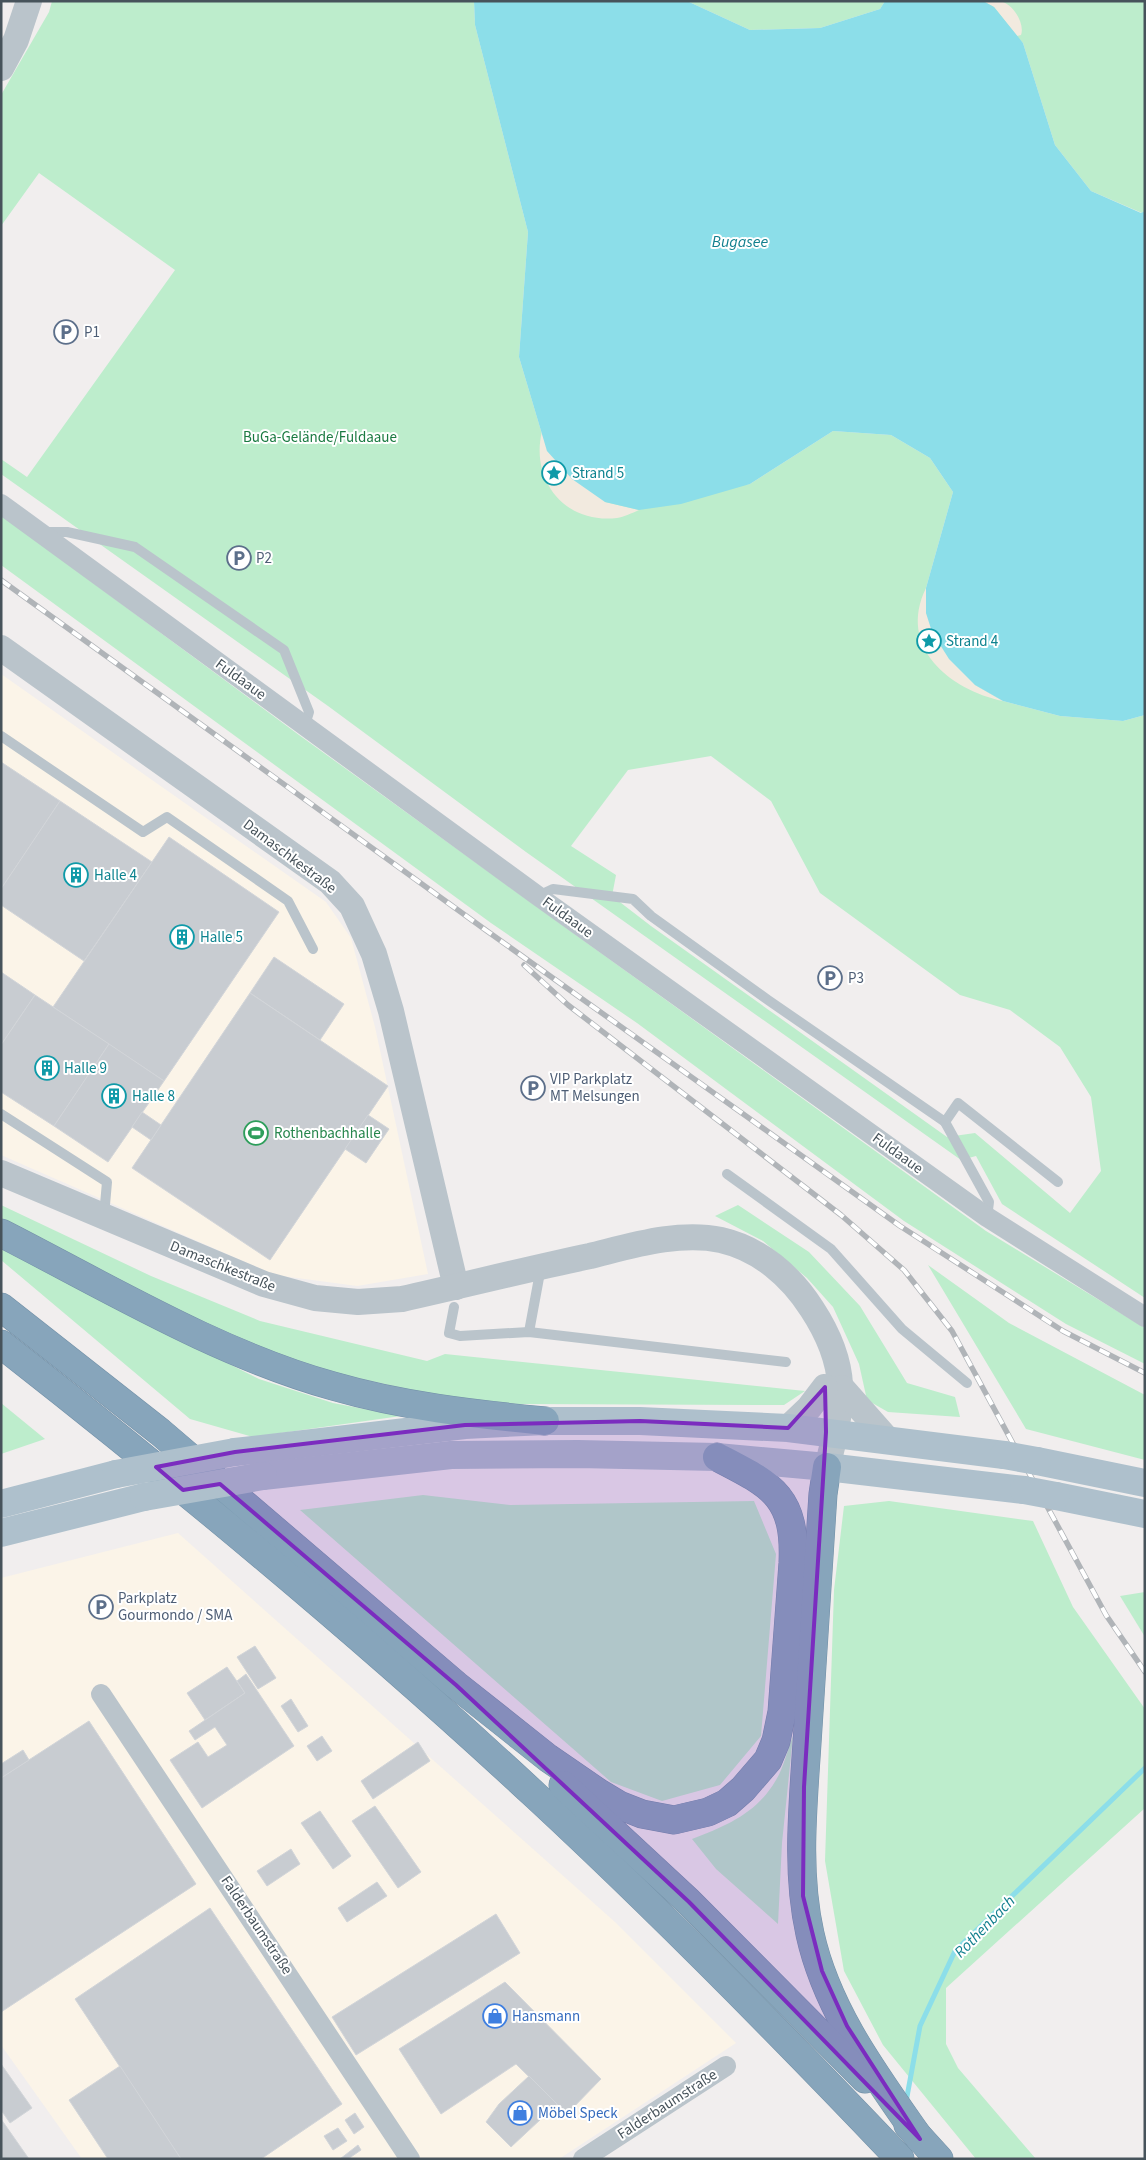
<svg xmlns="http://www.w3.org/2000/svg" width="1146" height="2160" font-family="'Source Sans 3',sans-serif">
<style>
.commercial{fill:#fbf4e8}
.green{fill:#bdedcc;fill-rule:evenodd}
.sand{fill:#f2eadf}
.water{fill:#8cdee9}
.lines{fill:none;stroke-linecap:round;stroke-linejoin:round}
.stream{stroke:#8cdee9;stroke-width:5}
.building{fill:#c8ccd1;stroke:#d2d5d9}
.motorway-casing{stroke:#7290a7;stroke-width:29}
.service{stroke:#bac4cb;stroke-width:10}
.minor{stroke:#bac4cb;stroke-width:20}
.tertiary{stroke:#bac4cb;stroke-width:26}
.primary{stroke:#aec0cc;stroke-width:28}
.motorway{stroke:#87a5bb;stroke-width:28}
.rail-casing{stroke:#b0b4b8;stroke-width:5.5}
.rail{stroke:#fff;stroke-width:4;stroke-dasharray:11;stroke-linecap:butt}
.primary-bridge{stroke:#aec0cc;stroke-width:28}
.marked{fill:#7b2cbf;fill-opacity:0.2;stroke:#7b2cbf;stroke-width:4;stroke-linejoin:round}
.labels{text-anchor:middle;stroke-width:4;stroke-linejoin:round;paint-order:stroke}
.service-label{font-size:15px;fill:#4e5e75;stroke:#fff;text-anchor:start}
.park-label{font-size:15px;fill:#1a7a41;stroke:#fff}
.culture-label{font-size:15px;fill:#0d838f;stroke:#fff;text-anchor:start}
.street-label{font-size:15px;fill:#47535b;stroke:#fff}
.leisure-label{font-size:15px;fill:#27864d;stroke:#fff;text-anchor:start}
.shop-label{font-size:15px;fill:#366cbe;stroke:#fff;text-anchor:start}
.water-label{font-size:16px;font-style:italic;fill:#117f8e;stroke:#fff}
</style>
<rect width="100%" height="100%" fill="#f1eeee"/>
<g class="commercial">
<path d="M1 674 326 902 351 938 375 1027 428 1274 357 1286 275 1275 1 1155Z"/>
<path d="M178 1533 615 1922 736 2043 559 2159H82L1 2045V1578Z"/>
</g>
<g class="green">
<path d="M52 1H474L475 25 528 232 519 357 547 451 572 479 605 502 750 484 833 431 891 435 930 458 953 492 926 588 975 685 1003 701 1060 716 1123 721 1145 715V1298L1002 1204 976 1156 961 1160 526 852 328 706 1 474V459L27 477 175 270 39 173 1 226V95L49 12ZM711 756 771 801 820 893 960 995 1010 1010 1060 1047 1091 1097 1101 1171 1070 1213 975 1133 947 1137 651 926 612 896 616 875 571 846 628 770Z"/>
<path d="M687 1H885L880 9 820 28 750 30Z"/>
<path d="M983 1H1145V211L1142 213 1091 191 1055 145 1023 43Z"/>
<path d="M1 515 299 735 986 1231 1145 1328V1364L1066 1324 904 1221 637 1023 491 923 1 565Z"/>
<path d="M1 1205 151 1276 260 1321 427 1361 445 1354 805 1391 784 1405H755L520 1404 460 1401 344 1375 282 1357 174 1309 1 1219Z"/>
<path d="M738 1205 809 1252 860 1306 907 1383 955 1397 960 1417 888 1412 867 1400 859 1364 833 1307 807 1278 763 1241 715 1216Z"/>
<path d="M1 1249 259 1379 333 1403 401 1416 253 1437 190 1419 1 1260Z"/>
<path d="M928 1265 1009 1323 1145 1395V1460L1026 1429Z"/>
<path d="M1 1403 45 1439 1 1454Z"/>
<path d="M423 1495 510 1505 754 1501 776 1554 761 1736 720 1785 662 1801 611 1782 300 1510Z"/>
<path d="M889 1501 1033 1521 1073 1607 1145 1709V1808L946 1988V2044L958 2068 1036 2159H976L883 2045 844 1971 825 1861 834 1590 844 1506Z"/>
<path d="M1145 1592V1637L1120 1596Z"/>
<path d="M793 1736 782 1843 778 1924 716 1869 692 1839C726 1826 757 1813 776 1780 784 1767 787 1750 793 1736Z"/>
</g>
<g class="sand">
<path d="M983 1C989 1 998 0 1003 2 1014 6 1025 24 1021 35L1017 36 994 7Z"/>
<path d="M542 431 547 451 605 502 639 510C632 513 624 517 617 518 565 524 530 481 542 431Z"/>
<path d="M926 588V613L975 685 1003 701C950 690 897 647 926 588Z"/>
</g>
<path class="water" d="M474 1H687L750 30 820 28 880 9 885 1H983L994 7 1023 43 1055 145 1091 191 1141 213 1145 211V715L1123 721 1060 716 1003 701 975 685 949 659 932 632 926 613V588L953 492 930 458 891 435 833 431 750 484 681 504 639 510 605 502 572 479 547 451 519 357 528 232 475 25Z"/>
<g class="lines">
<path class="stream" d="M906 2102 920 2026 955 1951 1145 1768"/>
</g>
<g class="building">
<path d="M1 762 60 801 1 889Z"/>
<path d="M60 801 152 862 84 961 1 905V889Z"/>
<path d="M169 837 279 912 164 1081 53 1007Z"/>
<path d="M274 957 344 1004 320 1040 250 993Z"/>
<path d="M1 972 35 995 1 1045Z"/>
<path d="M250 993 388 1086 270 1260 132 1168Z"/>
<path d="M35 995 109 1044 54 1126 1 1092V1045Z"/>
<path d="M109 1044 164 1081 108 1162 54 1126Z"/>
<path d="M142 1112 161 1125 151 1140 132 1127Z"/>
<path d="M368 1115 389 1129 366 1163 345 1149Z"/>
<path d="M255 1646 276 1678 258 1689 237 1657Z"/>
<path d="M227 1667 245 1693 205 1720 187 1693Z"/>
<path d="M246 1674 294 1746 202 1808 170 1760 198 1742 208 1757 227 1745 215 1727 195 1740 189 1731 245 1693 237 1681Z"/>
<path d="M291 1699 308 1726 298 1732 281 1706Z"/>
<path d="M89 1721 196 1884 1 2012V1778Z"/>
<path d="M322 1736 332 1751 317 1761 307 1746Z"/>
<path d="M418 1742 430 1761 373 1799 361 1781Z"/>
<path d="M23 1750 29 1760 1 1778V1764Z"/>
<path d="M375 1806 421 1872 398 1888 352 1821Z"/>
<path d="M320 1811 351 1856 333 1869 301 1823Z"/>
<path d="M291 1849 300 1864 267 1886 257 1871Z"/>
<path d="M377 1882 387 1896 347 1922 338 1908Z"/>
<path d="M210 1908 342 2104 261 2159H181L75 1999Z"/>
<path d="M496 1914 520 1953 356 2055 332 2017Z"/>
<path d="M505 1982 601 2079 567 2114 516 2064 441 2114 399 2049Z"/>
<path d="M1 2064 32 2108 10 2123 1 2110Z"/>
<path d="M120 2066 181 2159H108L69 2100Z"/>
<path d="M529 2076 557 2104 511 2147 486 2122 499 2104Z"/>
<path d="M355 2113 364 2127 354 2134 345 2120Z"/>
<path d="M1 2119 29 2159H1Z"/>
<path d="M338 2128 347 2141 333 2150 324 2136Z"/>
<path d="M358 2145 361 2150 348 2159H340Z"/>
</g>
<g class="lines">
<g class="motorway-casing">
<g id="motorway">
<path d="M1 1233C107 1287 218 1354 333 1386 402 1406 473 1414 545 1421"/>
<path d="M1 1307 160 1432 456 1685 548 1758 599 1793 619 1805 642 1814 674 1820 708 1812 727 1803 743 1789 768 1760 776 1741 782 1712 793 1563C796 1495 771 1485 717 1457"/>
<path d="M1 1344C185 1488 366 1638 537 1797 662 1913 782 2035 900 2159"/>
<path d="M827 1467 823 1494C817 1577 812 1660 807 1743 803 1806 796 1872 810 1934 827 2011 876 2076 920 2139"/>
<path d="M563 1785 689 1902 865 2079"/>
<path d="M908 2125 939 2159"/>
</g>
</g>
<g class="service">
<path d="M45 532H67L135 547 284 650 309 712 305 725"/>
<path d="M1 736 143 832 167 817 288 901 313 949"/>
<path d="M538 896 553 889 633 899 651 916 768 1000 945 1122 958 1103 1058 1182"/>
<path d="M1 1114 107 1182 104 1216"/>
<path d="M945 1122 989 1202 987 1217"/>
<path d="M727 1174 831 1249 902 1329 967 1383"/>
<path d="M454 1307 449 1333 460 1336 529 1332 786 1362"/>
<path d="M529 1332 541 1267"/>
</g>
<g class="minor">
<path d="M1 504 538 896 987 1217 1145 1317"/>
<path d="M101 1694 410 2159"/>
<path d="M583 2159 726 2066"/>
</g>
<g class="tertiary">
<path d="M1 68 16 40 29 1"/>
<path d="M1 648 330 882 352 906 374 954 391 1011 456 1287"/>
<path d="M1 1173 264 1284 315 1298 358 1302 402 1299C465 1285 528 1269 590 1256 631 1246 678 1231 721 1240 760 1249 791 1276 812 1309 850 1367 844 1403 827 1467"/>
<path d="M842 1388 888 1440"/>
<path d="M788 1428 809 1408 825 1387"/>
</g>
<g class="primary">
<path d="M235 1452 465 1425 545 1421H640L788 1428 1004 1455"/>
<path d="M1037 1461 1145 1483"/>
<path d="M263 1476 451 1455 578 1454 717 1457 827 1467 1024 1490"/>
<path d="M1056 1496 1145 1514"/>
<path d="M1 1504 116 1474"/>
<path d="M1 1533 144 1497"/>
</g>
<use href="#motorway" class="motorway"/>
<g class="rail-casing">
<g id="rail">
<path d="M1 580 487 931 900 1226 1063 1331 1145 1373"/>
<path d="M524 965 568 1005 841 1215 904 1270 952 1331 1106 1615 1145 1672"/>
</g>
</g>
<use href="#rail" class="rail"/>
<g class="primary-bridge">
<path d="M1004 1455 1037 1461"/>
<path d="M116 1474 235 1452"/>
<path d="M1024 1490 1056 1496"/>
<path d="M144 1497 263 1476"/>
</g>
</g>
<path class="marked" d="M825 1387 826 1432 804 1787 803 1896 822 1971 847 2026 920 2139 689 1902 456 1685 220 1484 183 1490 156 1467 235 1452 465 1425 640 1421 788 1428Z"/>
<defs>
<g id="parking-ring" transform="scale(1.25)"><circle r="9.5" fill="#fff" stroke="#5c6f8a" stroke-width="1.5"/><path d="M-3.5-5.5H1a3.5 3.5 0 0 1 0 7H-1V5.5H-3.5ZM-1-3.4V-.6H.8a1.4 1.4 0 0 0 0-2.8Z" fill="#5c6f8a"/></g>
<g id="sight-ring" transform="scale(1.25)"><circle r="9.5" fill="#fff" stroke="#0f9aa8" stroke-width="1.5"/><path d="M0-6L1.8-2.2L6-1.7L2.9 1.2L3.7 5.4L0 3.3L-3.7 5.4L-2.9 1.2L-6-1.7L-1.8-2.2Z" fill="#0f9aa8"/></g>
<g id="building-ring" transform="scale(1.25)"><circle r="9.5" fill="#fff" stroke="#0f9aa8" stroke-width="1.5"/><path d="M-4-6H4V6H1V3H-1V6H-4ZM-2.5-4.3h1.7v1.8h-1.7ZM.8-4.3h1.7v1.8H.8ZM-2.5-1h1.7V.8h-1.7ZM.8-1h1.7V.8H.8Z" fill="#0f9aa8"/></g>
<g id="stadium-ring" transform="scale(1.25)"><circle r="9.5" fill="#fff" stroke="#2e9e5b" stroke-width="1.5"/><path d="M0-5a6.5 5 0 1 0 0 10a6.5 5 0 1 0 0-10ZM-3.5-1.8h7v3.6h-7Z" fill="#2e9e5b"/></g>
<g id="shop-ring" transform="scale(1.25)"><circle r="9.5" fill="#fff" stroke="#3f7fe0" stroke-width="1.5"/><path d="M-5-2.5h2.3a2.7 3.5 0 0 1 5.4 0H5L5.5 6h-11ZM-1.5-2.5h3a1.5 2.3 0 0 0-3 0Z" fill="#3f7fe0"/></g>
</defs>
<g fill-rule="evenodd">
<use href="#parking-ring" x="66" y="332"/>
<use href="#sight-ring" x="554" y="473"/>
<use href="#parking-ring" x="239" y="558"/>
<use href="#sight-ring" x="929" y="641"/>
<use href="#building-ring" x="76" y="875"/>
<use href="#building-ring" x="182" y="937"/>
<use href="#parking-ring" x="830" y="978"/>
<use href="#building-ring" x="47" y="1068"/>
<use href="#parking-ring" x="533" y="1088"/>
<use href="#building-ring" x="114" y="1096"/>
<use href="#stadium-ring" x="256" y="1133"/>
<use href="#parking-ring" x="101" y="1607"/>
<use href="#shop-ring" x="495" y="2016"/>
<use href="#shop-ring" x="520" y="2113"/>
</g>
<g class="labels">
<g class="service-label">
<text x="84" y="337">P1</text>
<text x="256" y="563">P2</text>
<text x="848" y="983">P3</text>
<text x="550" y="1084">VIP Parkplatz<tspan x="550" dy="17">MT Melsungen</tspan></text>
<text x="118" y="1603">Parkplatz<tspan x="118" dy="17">Gourmondo / SMA</tspan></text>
</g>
<g class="park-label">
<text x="320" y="442">BuGa-Gelände/Fuldaaue</text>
</g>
<g class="culture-label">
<text x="572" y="478">Strand 5</text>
<text x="946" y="646">Strand 4</text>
<text x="94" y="880">Halle 4</text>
<text x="200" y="942">Halle 5</text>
<text x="64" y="1073">Halle 9</text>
<text x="132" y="1101">Halle 8</text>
</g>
<g class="street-label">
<text transform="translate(241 679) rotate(36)" y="5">Fuldaaue</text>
<text transform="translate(290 856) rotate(37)" y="5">Damaschkestraße</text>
<text transform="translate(568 917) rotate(36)" y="5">Fuldaaue</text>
<text transform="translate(898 1153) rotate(36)" y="5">Fuldaaue</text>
<text transform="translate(223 1266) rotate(22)" y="5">Damaschkestraße</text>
<text transform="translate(257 1925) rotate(56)" y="5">Falderbaumstraße</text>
<text transform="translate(667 2104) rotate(-33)" y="5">Falderbaumstraße</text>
</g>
<g class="leisure-label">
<text x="274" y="1138">Rothenbachhalle</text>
</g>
<g class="shop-label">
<text x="512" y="2021">Hansmann</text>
<text x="538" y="2118">Möbel Speck</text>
</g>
<g class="water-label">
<text x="740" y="247">Bugasee</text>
<text transform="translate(984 1926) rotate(-46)" y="6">Rothenbach</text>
</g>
</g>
<rect width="1146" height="2160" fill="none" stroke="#47535b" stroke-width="5"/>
</svg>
